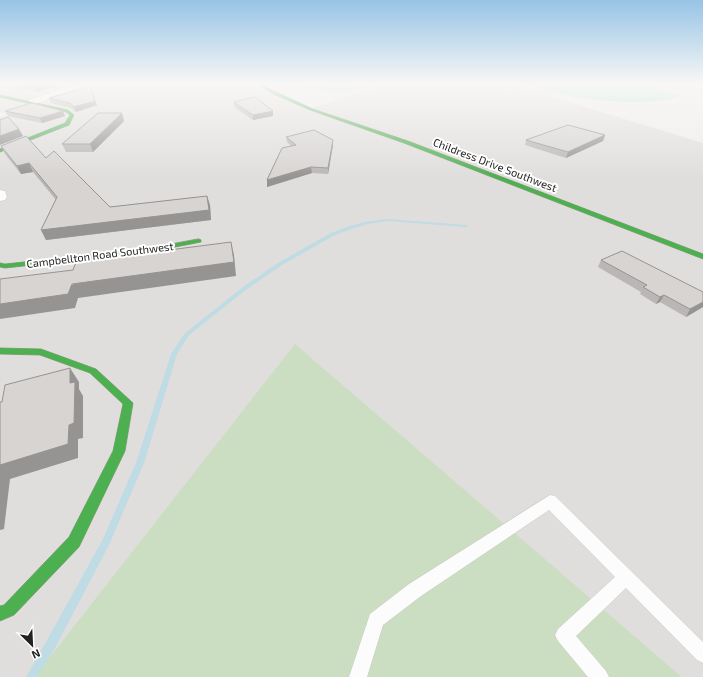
<svg xmlns="http://www.w3.org/2000/svg" width="703" height="677" font-family="'Exo 2',sans-serif">
<style>
.residential{fill:#dfdedc}
.forest{fill:#cbdec1}
.pitch{fill:#b7e6d2}
.lines{fill:none;stroke-linecap:round;stroke-linejoin:round}
.stream{fill:#bfdbe3;fill-rule:evenodd}
.lane-casing{stroke:#c9c8c7;stroke-width:1}
.street-casing{stroke:#c9c8c7;stroke-width:1}
.fast-casing{stroke:#999a82;stroke-width:1}
.lane{fill:#fdfcfc;fill-rule:evenodd}
.street{fill:#fdfcfc;fill-rule:evenodd}
.fast{fill:#4caf50;fill-rule:evenodd}
.wall{fill:#b9b6b5}
.shaded-wall{fill:#969493}
.building{fill:#d7d4d2;stroke:#969493}
.labels{text-anchor:middle;stroke-width:4;stroke-linejoin:round;paint-order:stroke}
.far-street-label{font-size:11px;fill:#222;stroke:#fff}
</style>
<rect width="100%" height="100%" fill="#f0eeeb"/>
<path class="residential" d="M0 83H255L263 92 310 109 388 83H506L703 143V677H682L295 345 34 677H0V117L8 115 0 112Z"/>
<path class="forest" d="M295 344 682 677H34Z"/>
<g class="pitch">
<path d="M298 83C312 83 324 88 338 88 353 89 367 83 382 83 361 93 318 95 298 83Z"/>
<path d="M524 83H642L680 96C639 110 564 98 524 83Z"/>
</g>
<g class="lines">
<path class="stream" d="M388 219 466 225 468 226 466 227 388 221 367 224 351 229 333 236 282 265 247 289 189 335 177 354 144 463 109 545 54 650 37 677H26L46 642 103 539 136 463 171 354 185 333 243 287 278 263 329 234 347 227 365 222Z"/>
<g class="lane-casing">
<path id="lane" d="M550 495 555 496 703 642V663L697 660 626 588 576 636 606 671 609 677H588L558 641 555 635 558 629 615 577 549 510 421 596 383 625 367 677H349L370 614 409 584Z"/>
</g>
<g class="street-casing">
<g id="street">
<path d="M0 83H7L0 86Z"/>
<path d="M59 83 77 84 78 88 35 104H29L28 102 29 100 69 87Z"/>
<path d="M0 190 5 191 7 197 5 200 0 201Z"/>
</g>
</g>
<g class="fast-casing">
<g id="fast">
<path d="M255 83H260L276 92 313 109 408 141 703 254V259L404 143 310 110 273 94Z"/>
<path d="M0 95 68 110 74 115 69 125 0 152V149L65 123 70 115 66 112 0 97Z"/>
<path d="M199 239 201 240V242L144 253 5 268 0 267V263L5 264 144 249Z"/>
<path d="M0 348 41 349 96 369 133 403 125 451 79 547 14 615 0 621V606L4 605 69 537 113 451 123 404 90 373 40 355 0 354Z"/>
</g>
</g>
<use href="#lane" class="lane"/>
<use href="#street" class="street"/>
<use href="#fast" class="fast"/>
</g>
<g class="wall">
<path d="M2 83H60L61 85 37 92 3 86Z"/>
<path d="M49 98 97 105 76 112 71 108 51 103Z"/>
<path d="M234 102 273 116 253 120 234 107Z"/>
<path d="M5 111 65 116 42 123 8 116Z"/>
<path d="M124 121 93 152H66L62 144Z"/>
<path d="M605 135 603 141 566 158 525 145 526 140Z"/>
<path d="M286 137 333 145 328 174 312 173 267 187 291 146 287 142Z"/>
<path d="M1 146 46 158 110 207 207 196 210 205 211 220 46 240 41 230 56 200 33 172 21 174 5 154Z"/>
<path d="M601 260 703 292V307L686 317 660 302 656 304 640 294 641 292 598 267Z"/>
</g>
<g class="shaded-wall">
<path d="M47 83H60L61 85 37 92 35 86Z"/>
<path d="M90 86 97 105 76 112 74 107Z"/>
<path d="M63 111 65 116 42 123 40 118Z"/>
<path d="M273 111V116L253 120V115Z"/>
<path d="M122 113 124 121 93 152 90 144Z"/>
<path d="M19 129 23 136 0 145V136Z"/>
<path d="M605 135 603 141 566 158 568 152Z"/>
<path d="M333 140V145L328 174V168Z"/>
<path d="M29 163 33 172 21 174 17 166Z"/>
<path d="M311 167 312 173 267 187V180Z"/>
<path d="M207 196 210 205 211 220 46 240 41 230Z"/>
<path d="M231 242 234 255 236 276 78 298 75 308 0 319V304Z"/>
<path d="M664 295 660 302 656 304 660 297Z"/>
<path d="M703 302V307L686 317 690 309Z"/>
<path d="M70 368 79 382V389L83 396V438L78 439V458L10 479 4 529 0 530V465L70 383Z"/>
</g>
<g class="building">
<path d="M16 83H47L35 86Z"/>
<path d="M90 86 95 101 74 107 70 103 49 98Z"/>
<path d="M255 97 273 111 253 115 234 102Z"/>
<path d="M32 103 63 111 40 118 5 111Z"/>
<path d="M98 113H122L90 144H62Z"/>
<path d="M8 117 19 129 0 136V120Z"/>
<path d="M568 125 605 135 568 152 526 140Z"/>
<path d="M314 130 333 140 328 168 311 167 267 180 282 148 296 145 286 137Z"/>
<path d="M26 136 46 158 54 151 110 207 207 196 209 210 41 230 57 197 29 163 17 166 1 146Z"/>
<path d="M231 242 234 262 72 284 68 294 0 304V279L73 270 76 262Z"/>
<path d="M622 251 703 292V302L690 309 664 295 660 297 643 287 647 285 601 260Z"/>
<path d="M70 368V383L75 382 74 423 69 425 68 444 0 465V402H2L5 385Z"/>
</g>
<linearGradient id="sky" x2="0" y2="1"><stop stop-color="#97c4e6"/><stop offset="0.47" stop-color="#f8f7f6"/><stop offset="1" stop-color="#f8f7f6" stop-opacity="0"/></linearGradient>
<rect width="703" height="178" fill="url(#sky)"/>
<g class="labels">
<g class="far-street-label">
<text transform="translate(495 165) rotate(21)" y="4">Childress Drive Southwest</text>
<text transform="translate(100 255) rotate(-7)" y="4">Campbellton Road Southwest</text>
</g>
</g>
<g transform="translate(32 645) rotate(156)" stroke="#ffffff" stroke-width="3" paint-order="stroke">
<path d="M0-3L7 15L0 10L-7 15Z" fill="#222222"/>
<text y="-6" font-size="11" font-weight="bold" text-anchor="middle" fill="#222222">N</text>
</g>
</svg>
